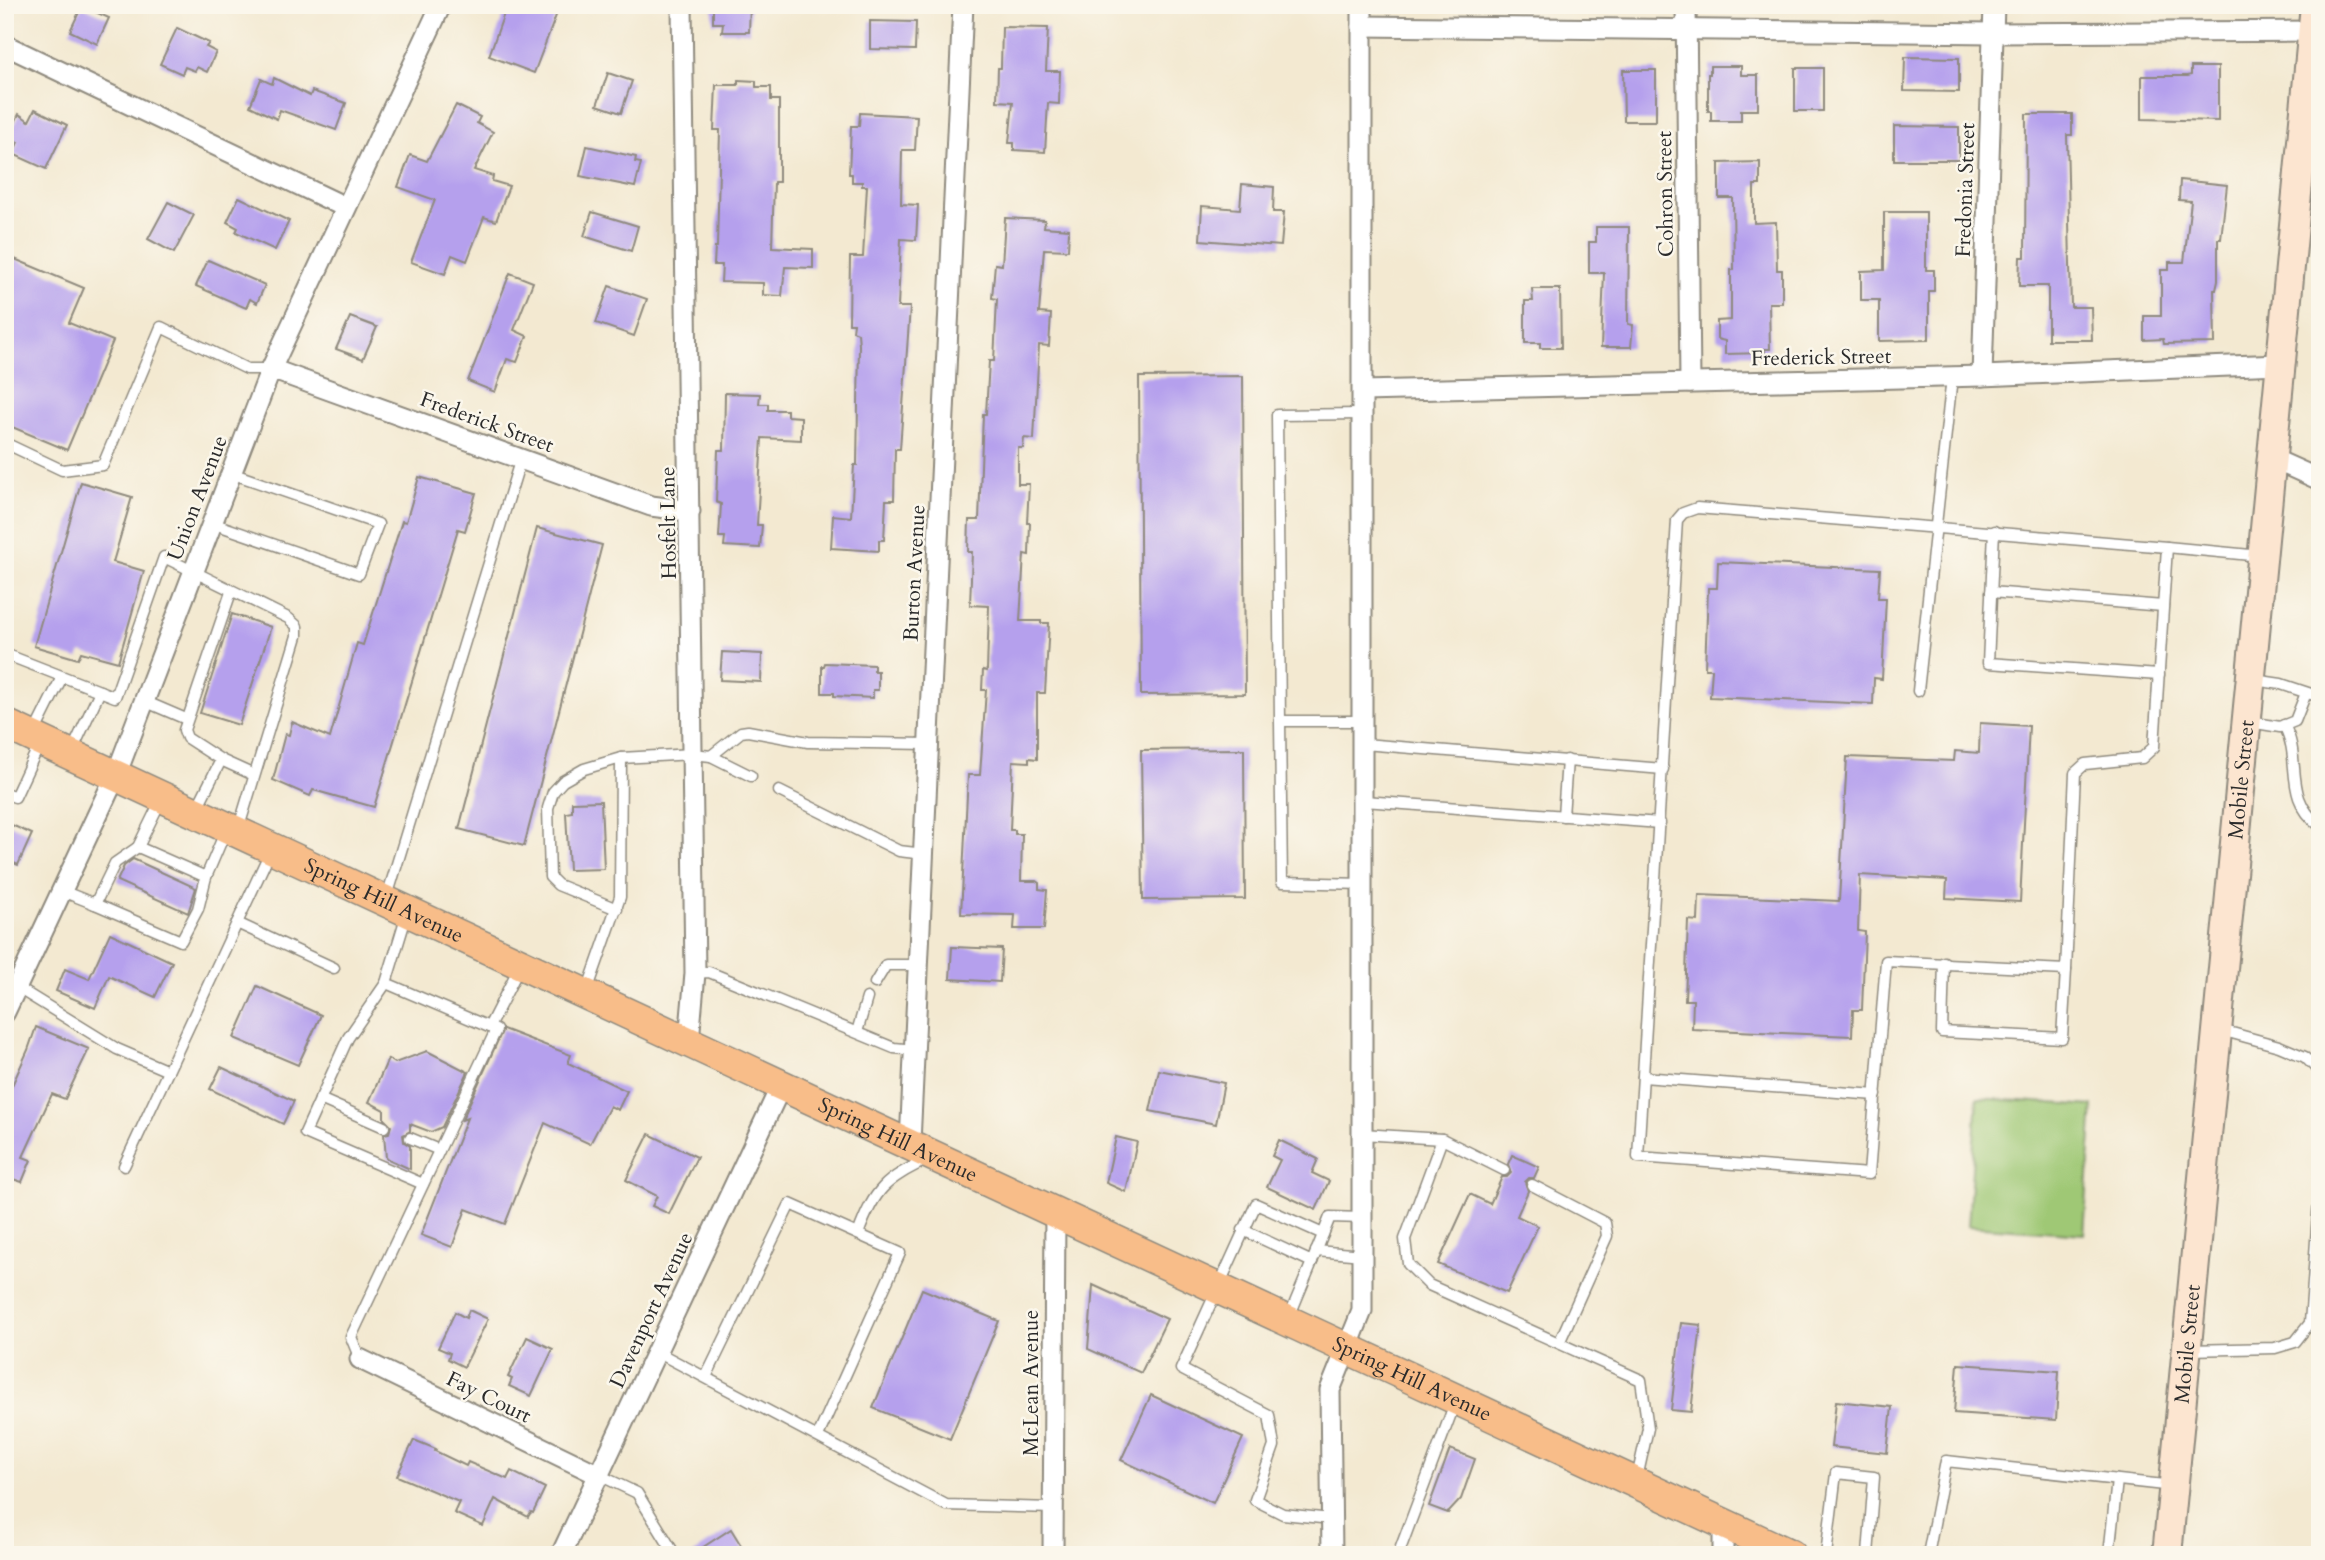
<svg xmlns="http://www.w3.org/2000/svg" width="2325" height="1560" font-family="Cardo,serif">
<style>
.green{fill:#9fc874;stroke:#657a50;stroke-width:2}
.building{fill:#b5a0ed}
.lines{fill:none;stroke-linecap:round;stroke-linejoin:round}
.lane-casing{stroke:#8f8a7e;stroke-width:13}
.street-casing{stroke:#8f8a7e;stroke-width:23}
.secondary-casing{stroke:#8f8a7e;stroke-width:32}
.primary-casing{stroke:#8f8a7e;stroke-width:33}
.lane{stroke:#fff;stroke-width:10}
.street{stroke:#fff;stroke-width:19}
.secondary{stroke:#fce5d0;stroke-width:28}
.primary{stroke:#f8bd89;stroke-width:30}
.labels{text-anchor:middle;stroke-width:5;stroke-linejoin:round;paint-order:stroke}
.street-label{font-size:21px;fill:#2b2b2b;stroke:#fbf7ec}
</style>
<rect width="100%" height="100%" fill="#fbf7ec"/>
<filter id="ink" filterUnits="userSpaceOnUse"><feTurbulence type="fractalNoise" baseFrequency=".0143" numOctaves="2"/><feDisplacementMap in="SourceGraphic" scale="14" xChannelSelector="R" yChannelSelector="G"/><feConvolveMatrix kernelMatrix="1 2 1 2 8 2 1 2 1" color-interpolation-filters="sRGB"/></filter>
<filter id="wash" filterUnits="userSpaceOnUse"><feTurbulence type="fractalNoise" baseFrequency=".00686" numOctaves="4" result="noise"/><feDisplacementMap in="SourceGraphic" scale="28" xChannelSelector="R" yChannelSelector="G"/><feGaussianBlur stdDeviation="1.57" result="paint"/><feColorMatrix in="noise" values="0 0 0 0 0 0 0 0 0 0 0 0 0 0 0 0 0 1.4 0 .05"/><feComposite in="paint" operator="in"/></filter>
<g filter="url(#wash)">
<rect width="100%" height="100%" fill="#f3e9d1"/>
<path class="green" d="M1977 1098 2093 1106 2084 1234 1968 1226Z"/>
<g id="blocks">
<g class="building">
<path d="M507 5H560L534 73 489 56Z"/>
<path d="M713 5H750L749 32H722L723 23H713Z"/>
<path d="M82 6 109 18 97 44 70 31Z"/>
<path d="M870 21 916 22 915 50 870 49Z"/>
<path d="M1002 27 1048 28 1046 71H1060L1059 104 1048 103 1045 152 1014 150V143H1009L1013 102 997 101 998 68H1001Z"/>
<path d="M177 28 209 43 206 47 216 52 207 72 197 67 195 71 185 67 182 74 160 64Z"/>
<path d="M1905 57 1959 58V92L1904 91Z"/>
<path d="M1710 66H1741V75H1758V110H1741V121H1711V111H1708V74H1710Z"/>
<path d="M2191 67H2218V121L2142 119V76H2188L2191 75Z"/>
<rect x="1795" y="68" width="28" height="43"/>
<path d="M1623 70H1656V121H1624Z"/>
<path d="M608 73 632 81 621 113 597 105Z"/>
<path d="M274 78 310 96 312 91 346 103 336 130 280 110 277 119 250 106 261 79 272 84Z"/>
<path d="M738 80 756 81V87H771V100H779V182H774L772 247 813 249V268L785 267 782 296 763 295V283L721 282 722 265H714L715 247H717L720 130H714L716 85H738Z"/>
<path d="M456 105 480 117 477 123 493 132 474 170 493 176 492 181 509 186 496 221 484 217 467 261 452 255 445 274 411 262 435 200 398 187 410 155 427 161Z"/>
<path d="M35 109 67 125 46 169 13 154 18 142 8 137 19 114 29 121Z"/>
<path d="M860 113 917 116 915 150H902L901 204 918 205 916 240 901 239 898 307H910L900 449H895L894 500H886L884 540H879V551L831 548 833 515 851 517 854 465H857L859 345 858 333 853 331 854 323H849L850 257H863L867 186H862V182H852V174H849L851 126H859Z"/>
<path d="M2026 114H2072V135H2067L2071 307H2091L2092 340H2048V286H2019L2020 257H2025Z"/>
<path d="M1894 126 1959 127V160H1894Z"/>
<path d="M587 146 636 157 635 162 641 163 635 187 580 176Z"/>
<path d="M1760 162V185H1754V223L1776 222 1777 270H1782V303H1769L1770 349H1765V353L1725 354V341L1717 339V321L1731 320V270H1734L1733 198H1719V163Z"/>
<path d="M2180 180 2227 185 2221 239H2218V281L2216 290H2214L2215 343 2164 344 2163 339 2144 340V316H2161V270H2169V262H2184L2191 201 2179 200Z"/>
<path d="M1242 184 1274 187 1273 212H1284L1281 246 1200 240 1202 206 1240 209Z"/>
<path d="M239 197 289 221 275 250 236 232 238 228 227 222Z"/>
<path d="M168 202 194 215 174 253 148 239Z"/>
<path d="M592 212 638 226 631 251 584 236Z"/>
<path d="M1884 212H1926V270H1934V291H1929V340L1879 341V300H1861V271L1884 270Z"/>
<path d="M1005 218 1045 220 1044 227 1069 229 1068 250 1044 249 1039 313 1051 314 1049 346 1039 345 1034 439 1024 438 1023 448H1018V484H1029L1027 523H1030L1029 555 1024 554 1020 621H1041V623H1049L1045 693H1037V759L1029 758V762L1013 761 1010 830H1015V834H1022L1021 881H1036L1039 883V889L1047 890 1044 929H1014L1015 915 961 914 968 775H980L986 690H982L983 670 987 671 989 606 970 605 972 552H968L969 520H979L983 414H986L989 361H994L997 299 992 298 995 264 1002 265Z"/>
<path d="M1596 227H1629L1628 324 1633 325 1631 347H1601L1604 273H1589V242H1596Z"/>
<path d="M5 255 84 288 69 323 113 341 67 450 5 424Z"/>
<path d="M208 260 265 285 257 303 250 299 246 308 196 286Z"/>
<path d="M510 273 533 282 514 330 527 336 517 362 507 359 495 392 468 381Z"/>
<path d="M609 286 647 299 634 336 596 323Z"/>
<path d="M1532 289H1560L1561 348H1540V343H1525V301H1533Z"/>
<path d="M350 317 377 327 363 359 336 349Z"/>
<path d="M1243 376 1245 694 1141 695 1139 377Z"/>
<path d="M725 393 760 394 759 404H768V410H787V416L801 417V440L762 438 757 525H762L760 548 724 546 725 537H719L721 504 716 502 718 450H724Z"/>
<path d="M419 477 476 493 465 531 458 529 374 807 313 790 310 796 273 780 285 734 289 735 292 722 330 738 357 643 363 645 402 521 406 522Z"/>
<path d="M81 482 132 497 113 562 144 571 118 662 81 652 78 659 34 646Z"/>
<path d="M537 528 602 545 524 846 459 829Z"/>
<path d="M1718 562 1880 569 1878 598H1886L1882 679 1874 678 1873 704 1710 697 1712 669H1705L1708 588H1717Z"/>
<path d="M232 614 271 627 239 725 200 713Z"/>
<path d="M722 652 762 654 761 682 720 680Z"/>
<path d="M825 663 874 665V671H878V690H873V698L834 696V693H822V666H824Z"/>
<path d="M1980 723 2029 726 2020 902 1946 898 1947 880 1860 875 1858 931 1865 932 1862 1010H1853L1852 1036 1692 1029 1693 1000H1685L1688 920 1698 921 1699 895 1839 901 1847 757 1954 761 1955 751 1979 753Z"/>
<path d="M1244 749 1245 899 1143 900 1141 750Z"/>
<path d="M601 801 604 869 569 870 566 813 572 812V802Z"/>
<path d="M5 822 32 834 18 865 5 859Z"/>
<path d="M133 859 196 888 188 913 117 881 124 866Z"/>
<path d="M110 933 172 962 155 997 109 976 95 1008 56 991 65 969 89 979Z"/>
<path d="M952 947 1002 949 1000 982 950 979Z"/>
<path d="M257 986 321 1015 298 1065 234 1038Z"/>
<path d="M36 1027 89 1049 65 1099 52 1094 23 1157 31 1160 22 1182 13 1179 5 1196V1101L28 1050Z"/>
<path d="M503 1029 571 1055 568 1063 627 1091 618 1110 610 1106 590 1144 545 1123 505 1224 466 1209 452 1247 421 1235 467 1118 462 1120Z"/>
<path d="M427 1051 468 1072 442 1127 431 1132 410 1124V1131L403 1135 404 1142 410 1146V1169L386 1158 384 1134 389 1133 391 1126 384 1119V1110L369 1102 388 1059 395 1063Z"/>
<path d="M221 1067 294 1101 283 1124 210 1089Z"/>
<path d="M1159 1070 1224 1083 1216 1124 1150 1111Z"/>
<path d="M649 1134 697 1157 669 1214 652 1206 657 1196 626 1180Z"/>
<path d="M1116 1137 1137 1142 1126 1192 1106 1183Z"/>
<path d="M1279 1140 1318 1159 1312 1173 1329 1181 1316 1210 1267 1187 1280 1160 1272 1156Z"/>
<path d="M1512 1155 1539 1167 1534 1178H1529L1525 1182 1528 1191 1517 1216 1538 1226 1507 1293 1438 1264 1470 1194 1490 1204 1502 1177H1507L1511 1173 1508 1164Z"/>
<path d="M1093 1285 1167 1319 1141 1373 1088 1349Z"/>
<path d="M922 1289 999 1321 950 1439 873 1408Z"/>
<path d="M469 1310 488 1319 464 1367 448 1359 450 1353 438 1348 455 1312 466 1318Z"/>
<path d="M1681 1323 1701 1325 1691 1412 1671 1410Z"/>
<path d="M527 1337 553 1349 531 1396 509 1386 512 1379 508 1377Z"/>
<path d="M1958 1364 2059 1371 2056 1420 1954 1413Z"/>
<path d="M1151 1395 1243 1438 1213 1503 1121 1460Z"/>
<path d="M1836 1401 1892 1407 1887 1453 1831 1447Z"/>
<path d="M414 1440 436 1449 435 1451 466 1466 468 1462 507 1479 511 1471 545 1488 533 1513 531 1512 528 1517 495 1499 483 1526 454 1513 459 1502 397 1476Z"/>
<path d="M1450 1449 1475 1459 1461 1499 1448 1513 1429 1506Z"/>
<path d="M731 1529 747 1555H691Z"/>
</g>
</g>
</g>
<g filter="url(#ink)">
<use href="#blocks" fill-opacity="0" stroke="#8f8a7e" stroke-width="2"/>
<g class="lines">
<g class="lane-casing">
<g id="lane">
<path d="M5 443 62 470 103 465 161 327 247 369H271"/>
<path d="M1697 508 2167 547 2154 747 2142 758 2085 764 2075 773 2066 970 1886 961 1869 1174 1638 1157 1677 520 1683 513Z"/>
<path d="M212 523 359 574 378 524 231 473"/>
<path d="M1994 531 1988 663 2159 675"/>
<path d="M2167 547 2261 556"/>
<path d="M1991 592 2163 606"/>
<path d="M5 654 115 697 164 557 288 618 297 626V636L238 830"/>
<path d="M2254 680 2281 684 2320 697"/>
<path d="M1918 691 1952 377"/>
<path d="M144 701 186 719"/>
<path d="M1280 721 1277 415 1362 414"/>
<path d="M1363 721H1280L1282 882 1363 884"/>
<path d="M2250 722 2280 727 2295 721 2306 693"/>
<path d="M2284 725C2303 760 2282 797 2320 826"/>
<path d="M34 733 62 677"/>
<path d="M1364 744 1663 769"/>
<path d="M72 751 100 691"/>
<path d="M711 756 751 776"/>
<path d="M221 760 254 775"/>
<path d="M779 791 899 851 924 854"/>
<path d="M5 793 15 797 40 743"/>
<path d="M161 800 138 847 206 877 226 830"/>
<path d="M1364 801 1660 823"/>
<path d="M196 810 221 760 187 738 184 730 231 592"/>
<path d="M1563 816 1567 760"/>
<path d="M62 891 95 904 115 863 138 847"/>
<path d="M386 900 521 458"/>
<path d="M95 904 181 941 198 909 206 877"/>
<path d="M617 909 558 885 550 877 548 808 553 792 563 781 584 769 621 758"/>
<path d="M237 923 334 968"/>
<path d="M1944 962 1942 1032 2062 1038 2066 970"/>
<path d="M695 973 709 972 894 1048 915 1050"/>
<path d="M5 980 117 1049 168 1071"/>
<path d="M386 983 348 1038 305 1133 423 1184"/>
<path d="M875 983 886 965H918"/>
<path d="M587 991 620 897 621 758 693 754 711 756 741 732 748 731 808 742 929 744"/>
<path d="M489 1027 519 968"/>
<path d="M2221 1030 2279 1046 2305 1057 2320 1072"/>
<path d="M857 1032 867 998"/>
<path d="M1643 1077 1876 1095"/>
<path d="M320 1099 384 1127"/>
<path d="M1362 1134 1442 1139 1405 1239 1408 1264 1429 1285 1641 1380 1648 1428 1637 1478"/>
<path d="M410 1138 439 1150"/>
<path d="M1442 1139 1504 1170"/>
<path d="M124 1166 270 852"/>
<path d="M1532 1185 1605 1223 1607 1236 1559 1343"/>
<path d="M1243 1230 1312 1262 1330 1217 1362 1218"/>
<path d="M858 1234C875 1188 885 1180 928 1159"/>
<path d="M1323 1234 1256 1204 1181 1369 1269 1415 1274 1446 1255 1500 1283 1514 1331 1519"/>
<path d="M1316 1251 1363 1255"/>
<path d="M1289 1317 1312 1262"/>
<path d="M2189 1350 2275 1348 2295 1342 2310 1323 2320 1186"/>
<path d="M657 1352 946 1505 1053 1508"/>
<path d="M360 1359 351 1337 496 1030 386 983 407 914"/>
<path d="M706 1377 790 1204 900 1253 818 1436"/>
<path d="M599 1475 637 1493 675 1555"/>
<path d="M1398 1555 1455 1403"/>
<path d="M1826 1555 1836 1473 1874 1477 1868 1555"/>
<path d="M1928 1555 1946 1461 2173 1486"/>
<path d="M2109 1555 2117 1480"/>
</g>
</g>
<g class="street-casing">
<g id="street">
<path d="M682 5 695 973 689 1041"/>
<path d="M1686 5 1690 383"/>
<path d="M1362 26 1993 33 2320 31"/>
<path d="M5 45 345 207"/>
<path d="M271 369 651 506 690 511"/>
<path d="M1982 376 1994 5"/>
<path d="M1363 391 1982 376 2280 364"/>
<path d="M2271 458 2320 480"/>
<path d="M5 1012 116 775 271 369 441 5"/>
<path d="M910 1143 963 5"/>
<path d="M360 1359 599 1475"/>
<path d="M561 1555 782 1084"/>
<path d="M1053 1555 1055 1211"/>
<path d="M1332 1555 1330 1390 1362 1311V5"/>
<path d="M1723 1555V1523"/>
</g>
</g>
<g class="secondary-casing">
<g id="secondary">
<path id="s1" d="M2167 1555 2315 5"/>
</g>
</g>
<g class="primary-casing">
<g id="primary">
<path id="s2" d="M5 724 1791 1555"/>
</g>
</g>
<use href="#lane" class="lane"/>
<use href="#street" class="street"/>
<use href="#secondary" class="secondary"/>
<use href="#primary" class="primary"/>
</g>
</g>
<g class="labels">
<g class="street-label">
<text transform="translate(1965 190) rotate(-88)" y="7">Fredonia Street</text>
<text transform="translate(1665 194) rotate(-91)" y="7">Cohron Street</text>
<text transform="translate(1821 357) rotate(-1)" y="7">Frederick Street</text>
<text transform="translate(487 422) rotate(20)" y="7">Frederick Street</text>
<text transform="translate(197 498) rotate(-69)" y="7">Union Avenue</text>
<text transform="translate(668 523) rotate(-91)" y="7">Hosfelt Lane</text>
<text transform="translate(914 573) rotate(-87)" y="7">Burton Avenue</text>
<text dy="7" stroke="none"><textPath href="#s1" startOffset="779">Mobile Street</textPath></text>
<text dy="7" stroke="none"><textPath href="#s2" startOffset="418">Spring Hill Avenue</textPath></text>
<text dy="7" stroke="none"><textPath href="#s2" startOffset="985">Spring Hill Avenue</textPath></text>
<text transform="translate(651 1310) rotate(-65)" y="7">Davenport Avenue</text>
<text dy="7" stroke="none"><textPath href="#s1" startOffset="212">Mobile Street</textPath></text>
<text dy="7" stroke="none"><textPath href="#s2" startOffset="1552">Spring Hill Avenue</textPath></text>
<text transform="translate(1031 1383) rotate(-90)" y="7">McLean Avenue</text>
<text transform="translate(489 1397) rotate(26)" y="7">Fay Court</text>
</g>
</g>
<rect width="2325" height="1560" fill="none" stroke="#fbf7ec" stroke-width="28"/>
</svg>
